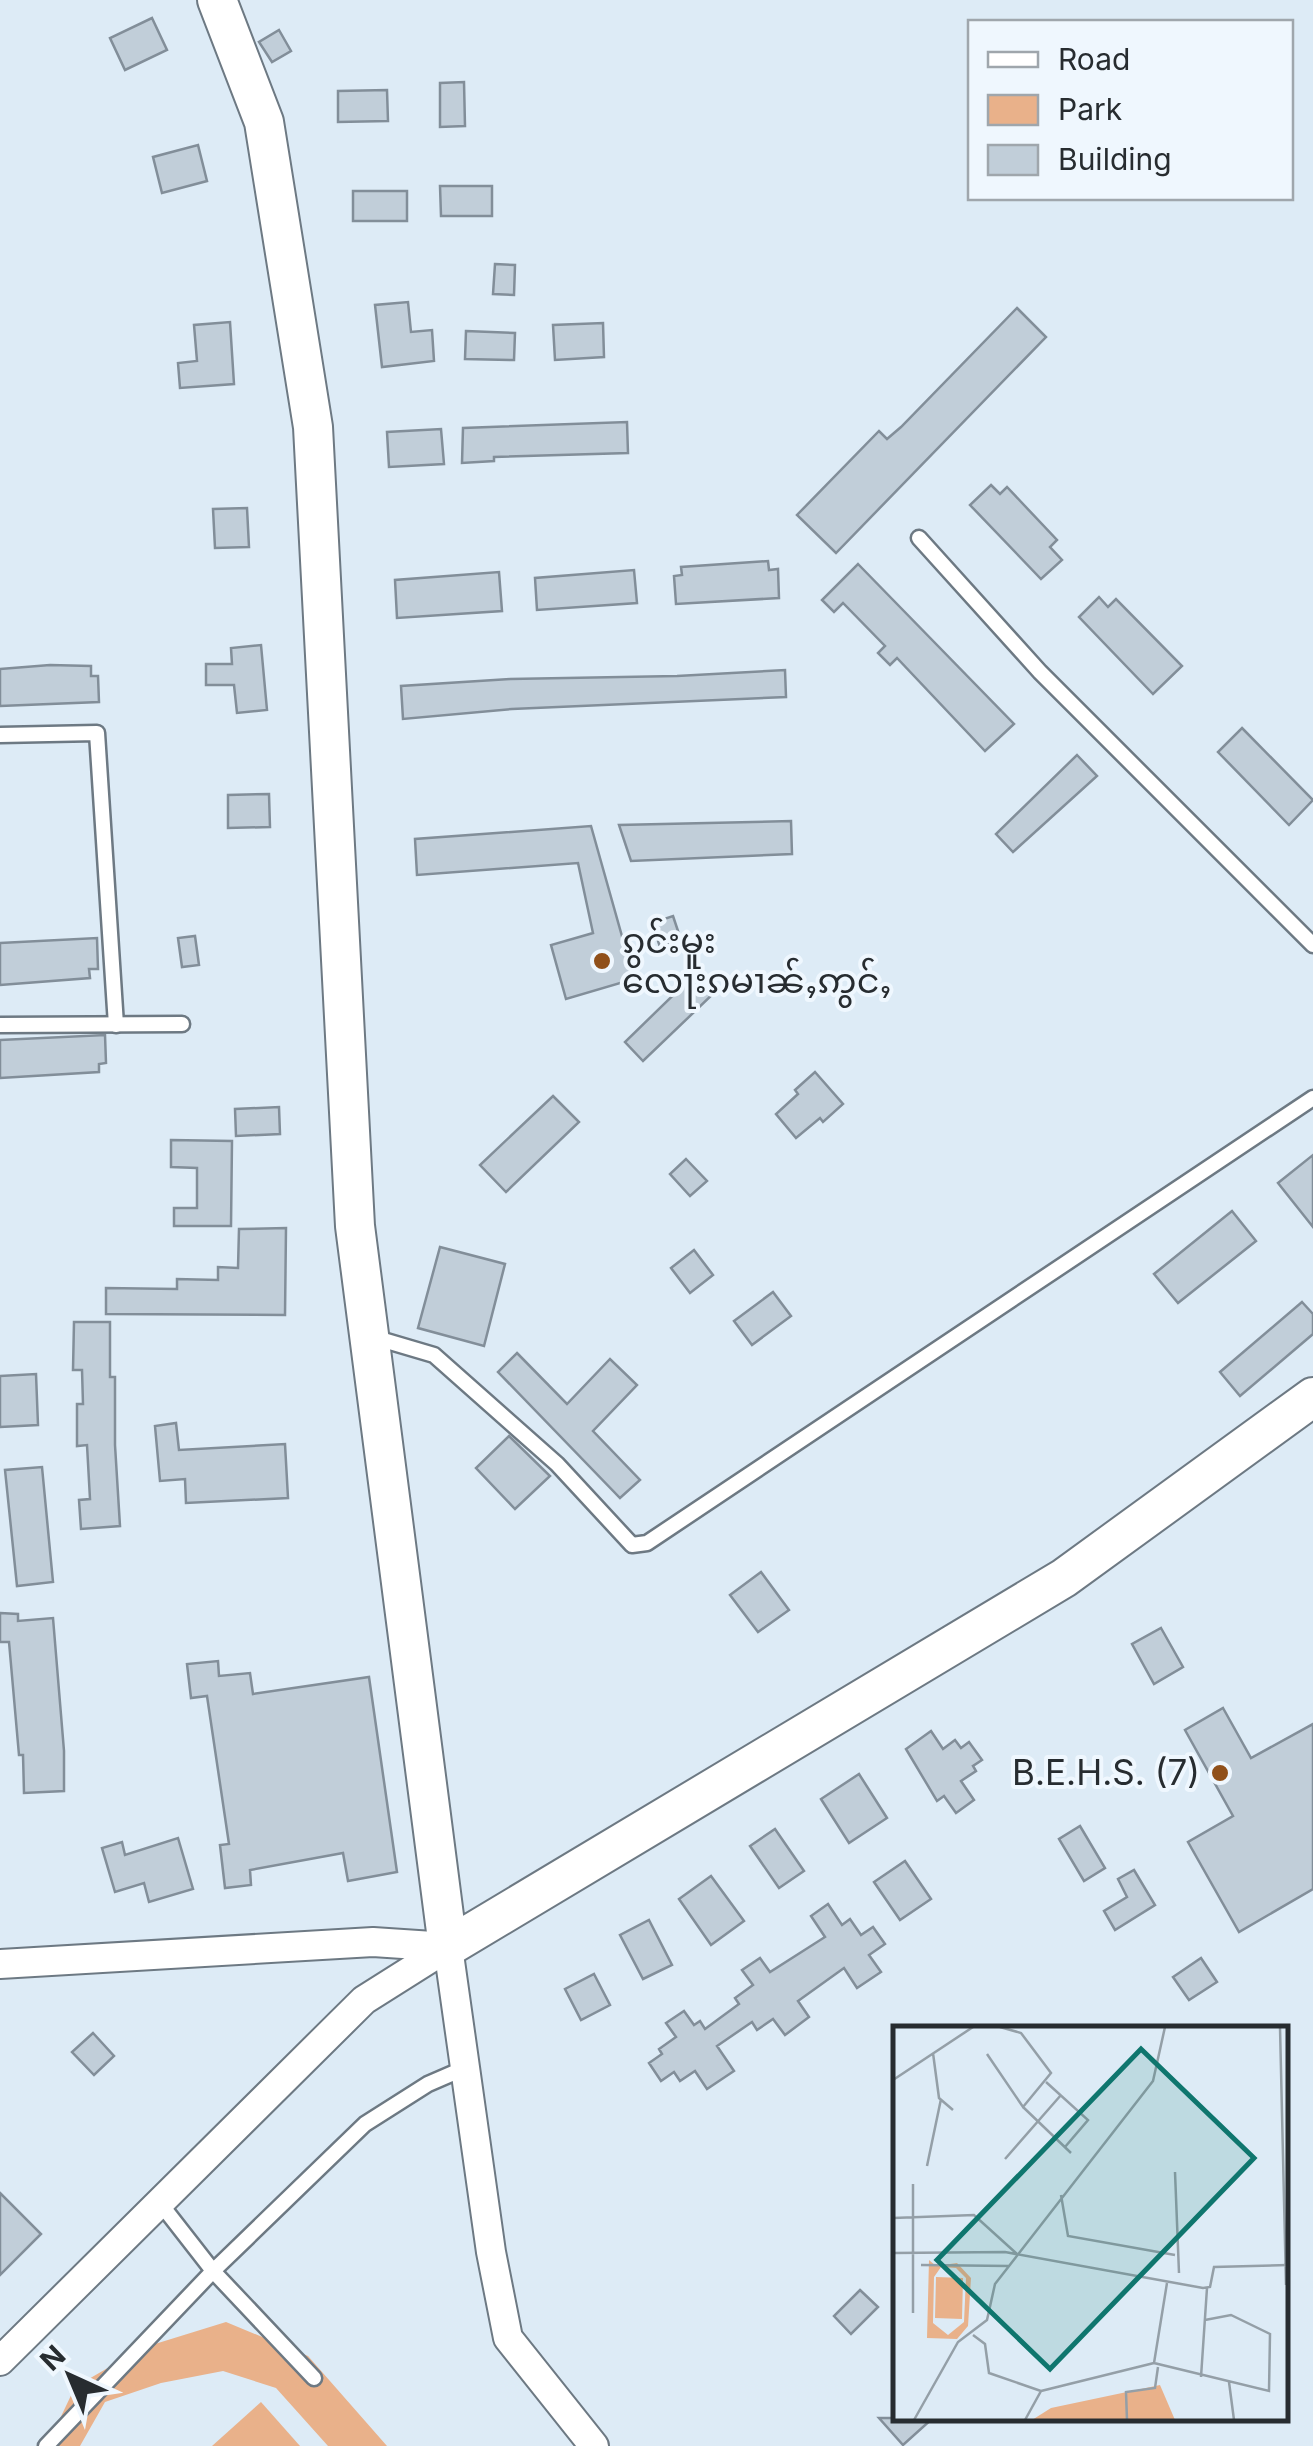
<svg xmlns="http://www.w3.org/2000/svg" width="1313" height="2446" font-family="Inter,'Noto Sans Myanmar',sans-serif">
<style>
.green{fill:#e9b18a}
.building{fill:#c1ced9;stroke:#828e99;stroke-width:2.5}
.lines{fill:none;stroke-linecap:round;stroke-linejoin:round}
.lane-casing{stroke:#6d7983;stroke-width:19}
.street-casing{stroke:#6d7983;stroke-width:32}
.secondary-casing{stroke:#6d7983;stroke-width:42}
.lane{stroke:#fff;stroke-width:14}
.street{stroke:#fff;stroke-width:28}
.secondary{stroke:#fff;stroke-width:38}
.poi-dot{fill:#90501a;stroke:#eff7fe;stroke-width:4}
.labels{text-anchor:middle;stroke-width:8;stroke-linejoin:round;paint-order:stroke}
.poi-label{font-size:35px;fill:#272c30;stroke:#eff7fe;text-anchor:start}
.inset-road{fill:none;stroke:#949fa7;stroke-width:2.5}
.view{fill:#0f766e;fill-opacity:0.15;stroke:#0f766e;stroke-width:5}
.inset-edge{fill:none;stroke:#272c30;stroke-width:5}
</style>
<rect width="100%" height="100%" fill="#ddebf6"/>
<g class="green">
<path d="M226 2322 308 2356 387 2446H328L276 2388 223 2371 161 2383 105 2402 80 2446H47L75 2387 142 2348Z"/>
<path d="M261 2402 300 2446H212Z"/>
</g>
<g class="building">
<path d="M152 18 167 50 125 70 110 38Z"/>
<path d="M279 30 291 51 272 62 259 42Z"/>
<path d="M464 82 465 126 440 127V83Z"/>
<path d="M387 90 388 121 338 122V91Z"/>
<path d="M198 145 207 181 162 193 153 157Z"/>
<path d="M440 186H492V216H441Z"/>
<rect x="353" y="191" width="54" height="30"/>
<path d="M495 264 515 265 514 295 493 294Z"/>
<path d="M408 302 411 332 432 330 434 361 382 367 375 305Z"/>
<path d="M1017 308 1046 337 836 553 797 515 879 431 887 439 901 427Z"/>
<path d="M230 322 234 384 180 388 178 363 197 361 194 325Z"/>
<path d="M603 323 604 357 555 360 553 325Z"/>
<path d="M466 331 515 333 514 360 465 359Z"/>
<path d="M627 422 628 453 494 457V461L462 463 463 428Z"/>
<path d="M441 429 444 464 389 467 387 432Z"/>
<path d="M991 485 1000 494 1007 487 1057 540 1050 547 1062 560 1041 579 970 505Z"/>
<path d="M247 508 249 547 215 548 213 509Z"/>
<path d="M768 561 769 570 778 569 779 598 676 604 674 576 682 575 681 567Z"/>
<path d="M858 564 1014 724 985 751 897 658 890 665 878 653 885 646 843 603 834 612 822 600Z"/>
<path d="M634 570 637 603 537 610 535 578Z"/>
<path d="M499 572 502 611 397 618 395 580Z"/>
<path d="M1099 597 1108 607 1116 599 1182 666 1153 694 1079 617Z"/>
<path d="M261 645 267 710 237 713 234 685H206V664H232L231 648Z"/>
<path d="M50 665 91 666V676H98L99 702 0 706V669Z"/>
<path d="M785 670 786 697 512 709 403 719 401 686 510 679 677 676Z"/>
<path d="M1242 728 1313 800 1289 825 1218 752Z"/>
<path d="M1077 755 1097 776 1013 852 996 834Z"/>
<path d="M269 794 270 827 228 828V795Z"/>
<path d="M791 821 792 854 631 861 619 825Z"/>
<path d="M591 826 634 979 566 999 551 945 593 933 578 863 417 875 415 839Z"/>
<path d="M673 916 681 940 660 947 652 923Z"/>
<path d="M195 936 199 965 182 967 178 938Z"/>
<path d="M97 938 98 969H89L90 978 0 985V943Z"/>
<path d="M697 972 716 991 643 1061 625 1042Z"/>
<path d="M105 1035 106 1063 99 1064V1072L0 1078V1040Z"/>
<path d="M815 1072 843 1104 823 1122 820 1118 796 1138 776 1114 798 1094 795 1090Z"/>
<path d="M553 1096 579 1122 506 1192 480 1165Z"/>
<path d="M279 1107 280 1134 236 1136 235 1109Z"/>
<path d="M171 1140 232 1141 231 1226H174V1208H197V1168L171 1167Z"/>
<path d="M1313 1155V1227L1278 1183Z"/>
<path d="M686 1159 707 1181 690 1196 670 1174Z"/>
<path d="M1232 1211 1256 1241 1178 1303 1154 1274Z"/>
<path d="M286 1228 285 1315 106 1314V1288L177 1289V1279L218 1280V1267L238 1268 239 1229Z"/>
<path d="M440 1247 505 1264 484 1346 418 1328Z"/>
<path d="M694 1250 713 1275 690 1293 671 1268Z"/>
<path d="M773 1292 791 1316 752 1345 734 1321Z"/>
<path d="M1302 1302 1313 1314V1334L1240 1396 1220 1372Z"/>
<path d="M74 1322H110V1377H115V1445L120 1526 81 1529 79 1500 90 1499 87 1445 77 1446V1404H83L82 1370H73Z"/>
<path d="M517 1353 567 1404 610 1359 637 1385 593 1431 640 1480 620 1498 498 1372Z"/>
<path d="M36 1374 38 1425 0 1427V1376Z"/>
<path d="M176 1423 179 1450 285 1444 288 1498 186 1503 185 1479 160 1481 155 1426Z"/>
<path d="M509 1436 550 1476 515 1509 476 1468Z"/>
<path d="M42 1467 53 1582 17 1586 5 1470Z"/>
<path d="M761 1572 789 1610 758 1632 730 1595Z"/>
<path d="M0 1613 18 1614V1621L53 1618 64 1751V1791L24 1793 23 1755H19L9 1642H0Z"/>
<path d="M1161 1628 1183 1667 1154 1684 1132 1644Z"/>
<path d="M218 1661 219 1676 250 1673 253 1694 369 1677 397 1872 348 1881 343 1853 250 1870 251 1885 225 1888 220 1845 229 1844 207 1696 191 1698 187 1664Z"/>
<path d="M1223 1708 1251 1758 1313 1724V1889L1239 1932 1188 1842 1233 1816 1185 1730Z"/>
<path d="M931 1731 943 1749 955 1740 961 1748 969 1742 982 1760 973 1766 976 1771 961 1781 974 1800 956 1813 944 1796 937 1801 906 1749Z"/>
<path d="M859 1774 887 1818 849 1843 821 1799Z"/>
<path d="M1080 1826 1105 1868 1084 1881 1059 1839Z"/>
<path d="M775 1829 804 1871 779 1888 750 1846Z"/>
<path d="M178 1838 193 1889 149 1902 144 1883 115 1892 102 1848 122 1842 125 1855Z"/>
<path d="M905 1861 931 1899 900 1920 874 1882Z"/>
<path d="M1134 1870 1155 1905 1115 1930 1104 1911 1127 1897 1118 1879Z"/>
<path d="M711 1876 744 1921 711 1945 679 1899Z"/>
<path d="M828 1904 842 1925 850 1919 861 1935 873 1927 885 1944 869 1955 881 1972 857 1988 844 1968 798 2001 809 2017 785 2035 773 2019 757 2030 752 2022 717 2046 734 2071 707 2089 695 2071 680 2081 674 2072 661 2081 649 2063 662 2054 659 2049 676 2037 666 2023 684 2011 694 2025 700 2021 705 2029 739 2004 735 1998 753 1985 742 1970 760 1958 770 1972 825 1937 811 1916Z"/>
<path d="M649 1920 672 1965 643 1979 620 1935Z"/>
<path d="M1201 1958 1217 1982 1189 2000 1173 1977Z"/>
<path d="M594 1974 610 2005 581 2020 565 1989Z"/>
<path d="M93 2033 114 2056 94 2075 72 2052Z"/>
<path d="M0 2193 41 2234 0 2275Z"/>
<path d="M860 2290 878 2307 851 2334 834 2316Z"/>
<path d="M879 2418H933L903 2445Z"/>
</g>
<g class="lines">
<g class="lane-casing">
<g id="lane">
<path d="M919 538 1040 672 1313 945"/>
<path d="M0 735 97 733 116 1025"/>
<path d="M0 1025 182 1024"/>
<path d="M373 1337 434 1355 557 1464 632 1545 647 1543 1313 1098"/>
<path d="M160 2203 213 2271 314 2378"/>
<path d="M46 2446 213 2271 365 2124 428 2084 465 2068"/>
</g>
</g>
<g class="street-casing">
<g id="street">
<path d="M448 1947 491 2252 508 2338 594 2446"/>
<path d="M0 1964 373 1942 448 1947"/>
<path d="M0 2361 364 2000 448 1947"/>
</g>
</g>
<g class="secondary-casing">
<path id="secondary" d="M217 0 264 122 313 427 355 1226 448 1947 1064 1578 1313 1397"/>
</g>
<use href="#lane" class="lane"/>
<use href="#street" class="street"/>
<use href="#secondary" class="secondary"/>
</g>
<g class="poi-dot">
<circle cx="602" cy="961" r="10"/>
<circle cx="1220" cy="1773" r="10"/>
</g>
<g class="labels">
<g class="poi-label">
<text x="622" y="953">ၵွင်းမူး<tspan x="622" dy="40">လေႃးၵမၢၼ်ႇဢွင်ႇ</tspan></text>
<text x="1200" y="1785" text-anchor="end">B.E.H.S. (7)</text>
</g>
</g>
<g transform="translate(893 2026)">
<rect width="395" height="395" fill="#ddebf6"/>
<path d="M36 234 43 240 64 237 78 252 75 300 64 313 34 312ZM48 241 63 242 73 252 71 296 55 309 40 297 41 251ZM43 251 70 252 69 293 42 292ZM267 359 282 394H139L158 382Z" fill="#e9b18a" fill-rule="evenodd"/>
<path class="inset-road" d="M387 1 393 259M40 27 46 72 60 84M94 28 130 81 158 47 128 7 107 1M0 54 80 1M153 56 195 94 172 121M130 81 178 127M112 133 168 69M34 140 48 73M282 146 286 247M168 169 175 210 282 229M0 192 81 189 124 228M0 227 112 226 310 262 317 261 321 241 395 239M28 239 116 240M274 257 261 337 376 365 377 308 338 289 312 294M20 287V158M80 309 92 318 96 347 148 365 132 394M308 351 314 262M336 356 341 394M148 365 261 337M21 394 65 316 94 294 102 258 260 55 272 1M234 394 233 366 262 362 265 341"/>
<path class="view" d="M248 23 361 132 157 343 44 234Z"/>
<rect width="395" height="395" class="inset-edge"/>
</g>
<rect x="968" y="20" width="325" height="180" fill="#eff7fe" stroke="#9fa6ac" stroke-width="2.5"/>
<rect x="988" y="52" width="50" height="15" fill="#ffffff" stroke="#9fa6ac" stroke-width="2.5"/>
<text x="1058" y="70" font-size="30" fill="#272c30">Road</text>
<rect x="988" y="95" width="50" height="30" fill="#e9b18a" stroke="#9fa6ac" stroke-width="2.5"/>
<text x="1058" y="120" font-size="30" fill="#272c30">Park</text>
<rect x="988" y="145" width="50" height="30" fill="#c1ced9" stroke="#9fa6ac" stroke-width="2.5"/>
<text x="1058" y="170" font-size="30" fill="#272c30">Building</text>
<g transform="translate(70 2376) rotate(316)" stroke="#eff7fe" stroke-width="8" paint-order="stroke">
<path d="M0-8L18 38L0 25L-18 38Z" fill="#272c30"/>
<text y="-15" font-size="28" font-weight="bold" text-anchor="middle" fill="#272c30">N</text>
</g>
</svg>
